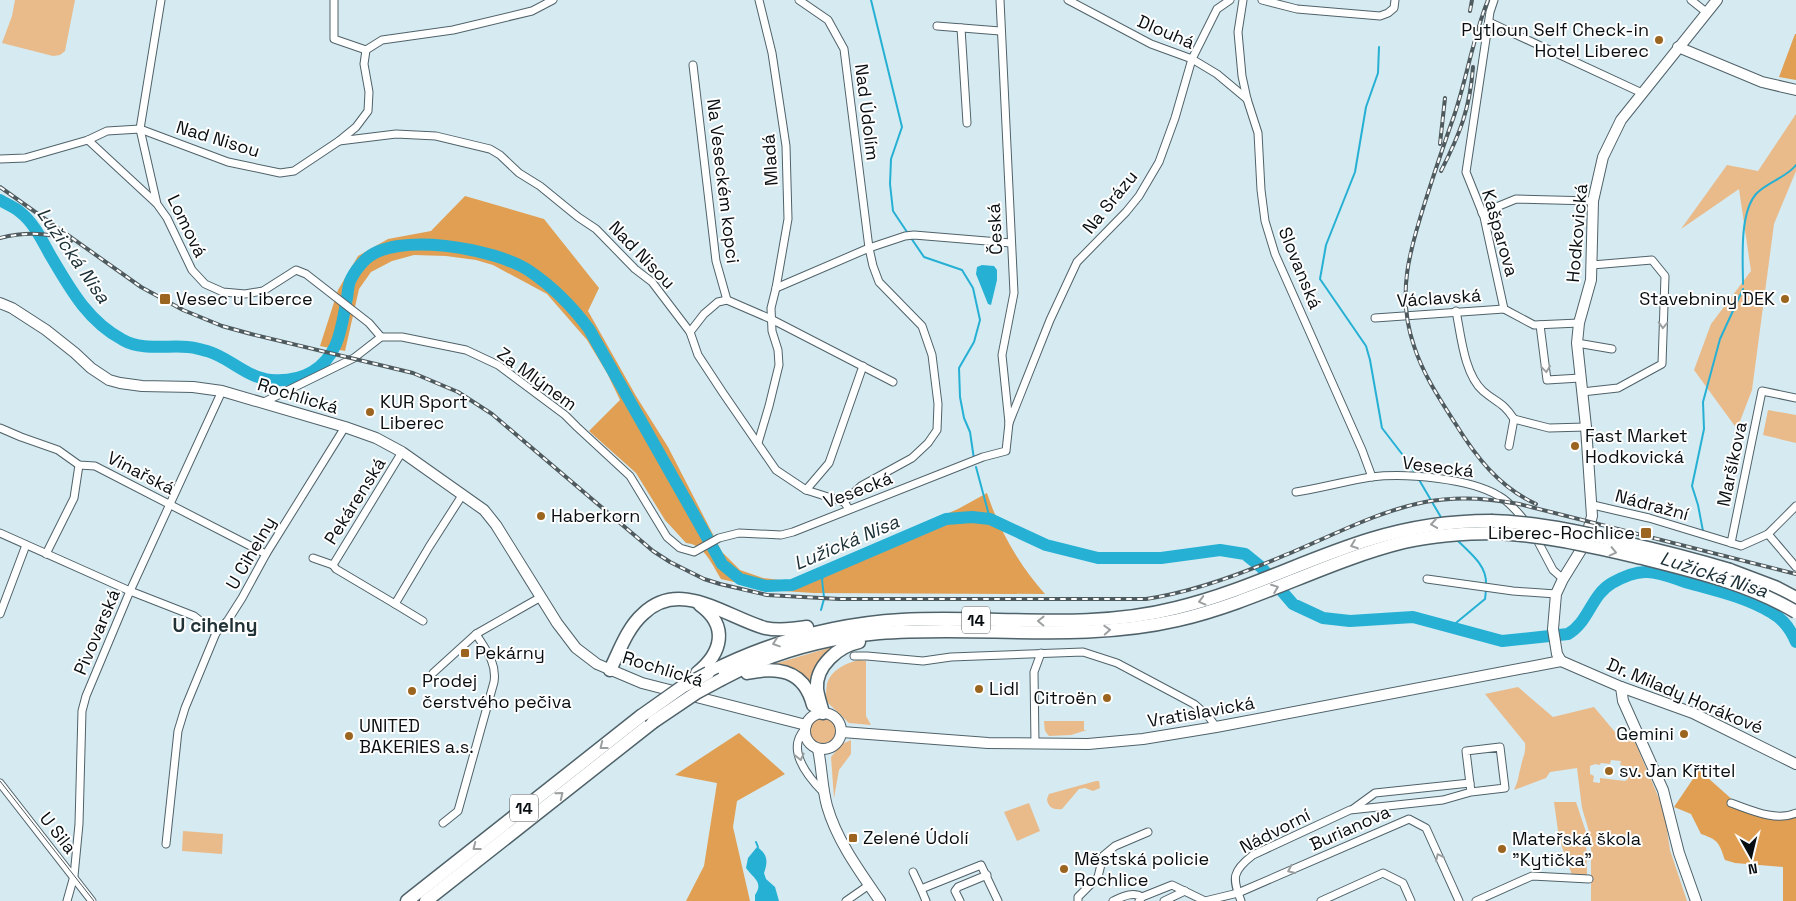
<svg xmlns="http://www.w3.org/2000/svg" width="1796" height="901" font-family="'Space Grotesk',sans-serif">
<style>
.green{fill:#e9bb8b;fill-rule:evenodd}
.forest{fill:#e09f53}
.water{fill:#26b0d4}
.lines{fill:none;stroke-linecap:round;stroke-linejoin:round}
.stream{stroke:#26b0d4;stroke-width:2}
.river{stroke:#26b0d4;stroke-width:12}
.street-casing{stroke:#506269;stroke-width:9}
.secondary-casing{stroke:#506269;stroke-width:12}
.highway-casing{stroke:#506269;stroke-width:15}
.street{stroke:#fff;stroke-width:7}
.secondary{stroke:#fff;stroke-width:10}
.highway{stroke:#fff;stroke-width:12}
.tram{stroke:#4f5a5e;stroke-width:1}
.rail-casing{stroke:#4f5a5e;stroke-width:4}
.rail{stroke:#fff;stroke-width:2;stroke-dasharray:5.5;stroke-linecap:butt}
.highway-bridge-casing{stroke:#506269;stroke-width:15;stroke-linecap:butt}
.highway-bridge{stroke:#fff;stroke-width:12}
.oneway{stroke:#9c9fa0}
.poi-dot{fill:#9b651f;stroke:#fff;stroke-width:2}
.labels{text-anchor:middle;stroke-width:4;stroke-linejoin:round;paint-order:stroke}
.shield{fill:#fff;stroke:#525658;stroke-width:1}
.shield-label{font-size:16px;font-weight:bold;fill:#080e11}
.poi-label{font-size:18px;fill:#080e11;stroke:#fff;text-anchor:start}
.street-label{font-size:18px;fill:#080e11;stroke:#fff}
.water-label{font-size:19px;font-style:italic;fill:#1a2f36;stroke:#fff}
.neighbourhood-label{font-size:19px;font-weight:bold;fill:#223338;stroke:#fff}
</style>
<rect width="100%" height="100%" fill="#d5eaf1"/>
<g class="green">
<path d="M15 0H75L65 51 60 55 53 56 2 43 12 16Z"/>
<path d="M1796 114V171L1774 224 1752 390 1737 429 1694 370 1711 324 1751 271 1739 189 1681 229 1727 165 1758 171Z"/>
<path d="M1768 410 1796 415V443L1763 435Z"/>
<path d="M832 647C820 659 813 668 811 684 801 675 787 667 774 664Z"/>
<path d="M859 660 866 661V716L871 725 849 723 826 701C826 696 826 689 827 684 831 670 846 663 859 660Z"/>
<path d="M1518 687 1553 717 1594 707 1620 738 1632 735 1664 810 1670 850 1687 901H1591V838L1582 808 1577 768 1550 772 1546 778 1514 790C1519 779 1518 777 1521 766 1523 756 1526 754 1525 743L1485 694ZM1611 760 1621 761 1620 765 1630 767 1628 779 1625 781 1600 778V783L1593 782 1594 776 1590 774V766L1595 764 1600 765 1601 763 1610 764Z"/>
<circle cx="823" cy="732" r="14"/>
<path d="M1044 721H1084V730H1087L1071 735 1049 736 1045 731Z"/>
<path d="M851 740V754L839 770 834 798 831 757 842 744Z"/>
<path d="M1096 781H1099L1100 788 1093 791 1085 788 1079 789 1062 809C1054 810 1048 808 1047 799L1049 794Z"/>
<path d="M1554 802H1576L1586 832 1587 876 1572 875 1559 838Z"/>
<path d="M1029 803 1040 831 1017 841 1004 812Z"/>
<path d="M183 831 223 834 222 854 182 851Z"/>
</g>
<g class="forest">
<path d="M1795 34H1796V80L1779 77Z"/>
<path d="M465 196 544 219 599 288 588 311 636 396 668 447 722 552 740 570 763 578 789 581 958 509 987 493C999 530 1019 565 1045 594L814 593 768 590 721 579C713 566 704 544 686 543L665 520 636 473 589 431 620 400 607 373 587 340 547 294 493 265 476 260 446 256 414 255 392 261 371 272 359 289 345 351 320 346 338 290 358 256 388 239 431 231Z"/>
<path d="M739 733 785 774 737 801 733 827 750 901H686L704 866 717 783 675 775Z"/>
<path d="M1699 770 1735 802 1777 820 1796 817V901H1783V867L1735 863 1725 860C1719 843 1719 840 1701 834L1691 814 1674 807Z"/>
</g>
<g class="water">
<path d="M982 265 994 266 997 270V280L991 305 988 304 976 274 977 267Z"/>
<path d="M757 847C768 854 768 862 764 873L766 879 775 887 779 901H755V895C764 882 753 878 746 868L748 858Z"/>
</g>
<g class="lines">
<g class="stream">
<path d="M871 0 902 127 891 159 890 184 893 211 907 232"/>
<path d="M1379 47 1378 73 1366 107 1355 172 1326 245 1320 279 1366 346 1370 360 1382 428 1412 467 1415 474"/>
<path d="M911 238 924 257 962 270 973 288 980 320 974 342 959 368 960 397 964 418 970 432 974 459"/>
<path d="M1743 284C1743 260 1739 214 1756 194 1767 182 1786 178 1796 165"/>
<path d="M976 467 990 519"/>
<path d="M1418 478 1442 519"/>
<path d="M1703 531 1698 505 1692 486 1704 429 1703 402 1720 339 1743 289"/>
<path d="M1456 539C1469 552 1487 565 1486 584"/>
<path d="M824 597 822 580 825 572"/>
<path d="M821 610 824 599"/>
<path d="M1451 627 1485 599 1486 590"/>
<path d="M756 842 758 847"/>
</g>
<path class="river" d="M0 200C6 204 15 207 20 212 33 222 41 238 49 253 69 287 87 321 123 340 142 351 168 345 188 347 195 347 201 350 207 351 229 357 247 378 271 380 284 381 300 379 312 372 340 355 341 327 347 298 348 292 348 284 351 279 354 273 360 265 365 260 395 230 495 249 528 270 552 286 572 306 589 329L722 564 740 579 766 586 792 585 946 519 972 517 990 519 1046 545 1098 558H1161L1220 550 1245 554 1261 567 1293 604 1323 618 1350 621 1413 617 1502 641 1568 634C1589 622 1591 595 1612 583 1621 578 1634 572 1645 572 1658 571 1673 578 1685 582 1714 590 1746 597 1772 613 1783 619 1791 630 1796 642"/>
<g class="street-casing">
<g id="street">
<path d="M161 0 140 129 157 204 167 218 192 270 205 284 223 292 245 294 263 291 296 270 306 274 369 323 381 337"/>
<path d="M334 0V39L366 50"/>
<path d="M799 0 828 20 844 49 869 248 873 266 879 282 922 326 932 355 938 404 937 430 928 443 912 458 861 486 844 502"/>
<path d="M1068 0 1151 44 1192 59 1217 74 1247 99"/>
<path d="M1243 0 1238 32 1242 76 1247 99 1258 133 1261 190 1265 221 1275 254 1362 450 1372 477"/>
<path d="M1262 0 1297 9 1380 16 1388 13 1394 8 1395 0"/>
<path d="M1494 0 1490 12 1466 172 1484 217 1504 309 1534 325 1579 323"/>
<path d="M1691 0 1706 12"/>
<path d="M1489 22 1642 93"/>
<path d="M937 26 1000 31"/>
<path d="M961 28 967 123"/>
<path d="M366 50 382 40 453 30 532 11 553 0"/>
<path d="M693 65 716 261 727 300"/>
<path d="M88 140 156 203"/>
<path d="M339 141 396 134 436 136 490 149 500 155 519 173 540 186 578 217 596 229 635 269 652 282 690 332 698 355 723 393 776 470 806 490 844 502 849 509"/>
<path d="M0 159 25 158 88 140 107 131 140 129 228 162 280 173 294 171 339 141 356 127 368 111 369 92 364 64 366 50"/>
<path d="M1482 213 1516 199 1593 201"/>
<path d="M776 288 869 248 905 236 914 235 1011 243"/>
<path d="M1456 311C1461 335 1464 374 1483 391 1497 403 1503 402 1514 419"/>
<path d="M1375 318 1504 309"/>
<path d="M1540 325 1547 380 1580 378"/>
<path d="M690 332 704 314 718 302 727 300 771 319 893 382"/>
<path d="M1577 343 1612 349"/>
<path d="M1582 392 1618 388 1662 364 1665 276 1652 260 1592 265"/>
<path d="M264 402 354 358 381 337H402L466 350 498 365 565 415 577 427 630 476 667 537 680 548 694 552 719 538 739 533 781 535 793 532 983 457 1006 451 1009 423 1002 355 1014 293 1000 0"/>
<path d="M1009 423 1050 320 1077 262 1126 212 1139 196 1159 162 1175 118 1192 59 1217 9 1230 0"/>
<path d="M0 428 21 437 58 450 79 465 95 466 266 554"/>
<path d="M758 443 769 406 779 365 778 350 772 331 771 308 776 288 788 219 786 146 772 53 759 0"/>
<path d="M1509 446 1514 419 1549 428 1586 427"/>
<path d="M402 452 333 565 336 569 395 604 429 547 463 494"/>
<path d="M806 490 829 463 863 366"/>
<path d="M1296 492C1321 488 1346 481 1371 477 1406 473 1469 478 1499 496 1510 502 1518 513 1526 522"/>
<path d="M1593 505 1649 518 1741 546 1768 534 1796 506"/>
<path d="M0 533 130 591 194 616 216 633"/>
<path d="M1768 534 1796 567"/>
<path d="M1535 536 1553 570 1563 579"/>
<path d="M1731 543 1762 391 1796 398"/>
<path d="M46 554 74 498 79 465"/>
<path d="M313 558 333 565"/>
<path d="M1427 579 1513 591 1556 594"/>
<path d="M395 604 423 621"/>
<path d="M0 614 26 545"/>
<path d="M854 656H867L923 661 951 657 1083 652 1117 663 1194 704 1209 717 1216 727"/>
<path d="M433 673 476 634 541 597"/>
<path d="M805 729C785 750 809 778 824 793"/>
<path d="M1035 744 1034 672 1041 653"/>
<path d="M0 783 92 901"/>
<path d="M1731 803C1751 810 1776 822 1796 813"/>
<path d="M1353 809 1375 793 1470 783"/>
<path d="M443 823 458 811 494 682C497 663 486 650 476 634"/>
<path d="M166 844 178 731 185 708 216 633 228 620 242 598 266 554 345 427"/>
<path d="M913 872 921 889"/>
<path d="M67 901 74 876 79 824 82 711 86 696 130 591 222 391"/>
<path d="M846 901 869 885"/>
<path d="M926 901 921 889 981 865 998 901"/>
<path d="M960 901 955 891 958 887 987 875"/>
<path d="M1078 901V897L1098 877 1103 856 1115 846 1148 832"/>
<path d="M1113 901C1122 897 1133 891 1142 897"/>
<path d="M1139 901 1142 897 1172 885 1205 901 1238 893 1409 819 1426 828 1459 901"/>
<path d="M1164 901 1185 891"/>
<path d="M1241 901C1232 878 1232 871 1253 855L1350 810 1443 800 1471 792 1505 788 1500 747 1466 751 1471 792"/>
<path d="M1321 901 1383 873 1403 883 1411 901"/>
<path d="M1476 901 1532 876 1589 879"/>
</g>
</g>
<g class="secondary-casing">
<g id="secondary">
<path d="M1678 47 1762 82 1796 90"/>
<path d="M0 303 12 308 46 330 75 353 91 368 109 380 120 383 142 386 193 387 222 391 345 427 376 438 402 452 484 510 496 525 557 623 576 648 597 664 642 683 806 725"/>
<path d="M1561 661 1557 654 1553 629 1556 594 1563 579 1584 545 1592 516 1586 427 1577 343 1579 323 1591 280 1593 201 1603 157 1621 120 1717 0"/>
<path d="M1561 661 1621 687 1693 713 1796 764"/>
<path d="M1621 687 1623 701 1663 790 1679 853 1696 901"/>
<circle cx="823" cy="731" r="18"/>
<path d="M842 732 988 743 1088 744 1143 739 1216 727 1561 661"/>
<path d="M818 749C822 768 822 788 827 806 837 841 860 872 880 901"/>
</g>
</g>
<g class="highway-casing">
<g id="highway">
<path d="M1730 570 1775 587 1796 598"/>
<path d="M610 670C619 652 627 628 643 614 680 578 726 617 765 628 779 631 794 629 807 627"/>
<path d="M697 673C722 653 729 626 700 605"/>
<path d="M708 673C769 642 833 624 902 620 993 615 1086 631 1176 608 1244 592 1305 559 1371 539 1410 527 1450 521 1491 521"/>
<path d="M747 673C778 666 804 670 813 705"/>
<path d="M722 679C770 653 825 638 879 633 978 625 1080 643 1178 620 1256 602 1327 561 1404 542 1435 535 1465 533 1496 533"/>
<path d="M823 713C821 705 818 697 817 689 815 666 839 646 859 642"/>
<path d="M407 901 641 716"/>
<path d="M426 901 653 722"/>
</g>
</g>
<use href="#street" class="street"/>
<use href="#secondary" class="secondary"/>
<use href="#highway" class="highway"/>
<path class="tram" d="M0 781 94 901"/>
<g class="rail-casing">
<g id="rail">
<path d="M1488 0C1473 37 1467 78 1454 116 1444 144 1435 171 1426 199 1410 249 1396 294 1414 346 1423 374 1439 398 1455 423 1476 457 1499 487 1536 504"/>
<path d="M1470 11 1472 0"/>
<path d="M1440 144 1445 98"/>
<path d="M1441 171C1460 134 1470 108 1473 67"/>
<path d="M0 187 141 287 183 310 222 326 251 334 413 373 458 392 492 414 653 551 670 562 704 579 720 584 767 595 839 599H1146C1193 592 1239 575 1283 556 1330 537 1375 512 1425 502 1456 496 1488 498 1519 504L1796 574"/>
<path d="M0 238C24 232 48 232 71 241"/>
</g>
</g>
<use href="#rail" class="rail"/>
<g class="highway-bridge-casing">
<g id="highway-bridge">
<path d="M1491 521C1536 522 1579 531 1622 542 1658 550 1694 559 1730 570"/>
<path d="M1496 533C1545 535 1594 547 1642 558 1694 571 1749 584 1796 612"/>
<path d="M641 716 682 687 708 673"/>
<path d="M653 722 696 693 722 679"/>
</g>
</g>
<use href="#highway-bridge" class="highway-bridge"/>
</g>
<defs><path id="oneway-chevron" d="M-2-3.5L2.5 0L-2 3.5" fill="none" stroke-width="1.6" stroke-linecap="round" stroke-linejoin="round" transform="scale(1.25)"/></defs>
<g class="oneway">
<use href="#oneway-chevron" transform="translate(1663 325) rotate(92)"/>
<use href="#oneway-chevron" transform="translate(1546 369) rotate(83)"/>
<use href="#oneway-chevron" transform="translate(1434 524) rotate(171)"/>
<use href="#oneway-chevron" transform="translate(1354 545) rotate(160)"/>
<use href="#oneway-chevron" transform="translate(1613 552) rotate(13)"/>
<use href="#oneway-chevron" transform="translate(1275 588) rotate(-21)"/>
<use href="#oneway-chevron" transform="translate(1202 601) rotate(165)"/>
<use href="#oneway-chevron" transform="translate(1041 621) rotate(-179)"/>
<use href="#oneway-chevron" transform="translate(1107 630) rotate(-3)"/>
<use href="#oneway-chevron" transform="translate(776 643) rotate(161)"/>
<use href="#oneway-chevron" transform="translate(603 746) rotate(142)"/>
<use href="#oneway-chevron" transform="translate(800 757) rotate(77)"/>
<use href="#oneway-chevron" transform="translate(560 795) rotate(-39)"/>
<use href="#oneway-chevron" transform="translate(476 847) rotate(142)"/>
<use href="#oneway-chevron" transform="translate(1439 857) rotate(-115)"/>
<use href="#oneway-chevron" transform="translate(1291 870) rotate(156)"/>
</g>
<g class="poi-dot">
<circle cx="1659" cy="40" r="5"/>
<rect x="159" y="293" width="12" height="12" rx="2.5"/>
<circle cx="1785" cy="299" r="5"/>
<circle cx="370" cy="412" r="5"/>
<circle cx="1575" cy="446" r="5"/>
<circle cx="541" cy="516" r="5"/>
<rect x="1640" y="527" width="12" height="12" rx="2.5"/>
<rect x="460" y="648" width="10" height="10" rx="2.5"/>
<circle cx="979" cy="689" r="5"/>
<circle cx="412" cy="691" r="5"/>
<circle cx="1107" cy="698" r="5"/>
<circle cx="1684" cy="734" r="5"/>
<circle cx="349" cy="736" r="5"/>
<circle cx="1609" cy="771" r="5"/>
<rect x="848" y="833" width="10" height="10" rx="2.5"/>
<circle cx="1502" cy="849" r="5"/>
<circle cx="1064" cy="869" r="5"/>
</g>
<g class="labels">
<g class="shield">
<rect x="962" y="606.5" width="28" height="27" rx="4"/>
<rect x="510" y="794.5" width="28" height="27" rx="4"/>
</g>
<g class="shield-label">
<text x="976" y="626">14</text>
<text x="524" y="814">14</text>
</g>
<g class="poi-label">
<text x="1649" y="36" text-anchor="end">Pytloun Self Check-in<tspan x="1649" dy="21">Hotel Liberec</tspan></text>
<text x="176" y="305">Vesec u Liberce</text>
<text x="1775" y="305" text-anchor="end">Stavebniny DEK</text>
<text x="380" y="408">KUR Sport<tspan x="380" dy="21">Liberec</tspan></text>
<text x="1585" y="442">Fast Market<tspan x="1585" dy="21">Hodkovická</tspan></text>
<text x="551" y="522">Haberkorn</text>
<text x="1635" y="539" text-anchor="end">Liberec-Rochlice</text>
<text x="475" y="659">Pekárny</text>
<text x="422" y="687">Prodej<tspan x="422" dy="21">čerstvého pečiva</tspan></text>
<text x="989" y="695">Lidl</text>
<text x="1097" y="704" text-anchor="end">Citroën</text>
<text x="359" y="732">UNITED<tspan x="359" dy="21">BAKERIES a.s.</tspan></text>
<text x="1674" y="740" text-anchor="end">Gemini</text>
<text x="1619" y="777">sv. Jan Křtitel</text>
<text x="863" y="844">Zelené Údolí</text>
<text x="1512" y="845">Mateřská škola<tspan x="1512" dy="21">"Kytička"</tspan></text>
<text x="1074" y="865">Městská policie<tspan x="1074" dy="21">Rochlice</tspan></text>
</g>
<g class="street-label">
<text transform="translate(1166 32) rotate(23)" y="6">Dlouhá</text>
<text transform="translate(867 112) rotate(83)" y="6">Nad Údolím</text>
<text transform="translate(218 139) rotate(17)" y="6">Nad Nisou</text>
<text transform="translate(770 160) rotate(-94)" y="6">Mladá</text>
<text transform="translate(723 181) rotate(83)" y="6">Na Veseckém kopci</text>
<text transform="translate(1110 202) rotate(-51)" y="6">Na Srázu</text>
<text transform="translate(187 226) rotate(64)" y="6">Lomová</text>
<text transform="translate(995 229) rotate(-93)" y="6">Česká</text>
<text transform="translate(1500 233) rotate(74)" y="6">Kašparova</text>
<text transform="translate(1577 233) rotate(-85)" y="6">Hodkovická</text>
<text transform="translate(642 255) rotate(46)" y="6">Nad Nisou</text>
<text transform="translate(1300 268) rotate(68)" y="6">Slovanská</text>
<text transform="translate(1439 298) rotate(-4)" y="6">Václavská</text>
<text transform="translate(537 379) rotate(36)" y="6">Za Mlýnem</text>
<text transform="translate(298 396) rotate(17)" y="6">Rochlická</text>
<text transform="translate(1732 464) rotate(-78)" y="6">Maršíkova</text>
<text transform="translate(1438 467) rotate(7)" y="6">Vesecká</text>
<text transform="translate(141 473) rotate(27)" y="6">Vinařská</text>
<text transform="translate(858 490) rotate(-21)" y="6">Vesecká</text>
<text transform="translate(355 501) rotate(-58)" y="6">Pekárenská</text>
<text transform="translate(1652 505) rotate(15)" y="6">Nádražní</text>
<text transform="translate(251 553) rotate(-60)" y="6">U Cihelny</text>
<text transform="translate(97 632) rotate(-67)" y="6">Pivovarská</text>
<text transform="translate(663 669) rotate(17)" y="6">Rochlická</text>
<text transform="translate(1685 696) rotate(23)" y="6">Dr. Milady Horákové</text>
<text transform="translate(1201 712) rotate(-10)" y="6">Vratislavická</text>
<text transform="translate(1350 828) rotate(-24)" y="6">Burianova</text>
<text transform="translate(1275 831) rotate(-27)" y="6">Nádvorní</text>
<text transform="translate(58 833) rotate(52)" y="6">U Sila</text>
</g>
<g class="water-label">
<text transform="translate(74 255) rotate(55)" y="7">Lužická Nisa</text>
<text transform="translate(846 542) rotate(-23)" y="7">Lužická Nisa</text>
<text transform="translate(1714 574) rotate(18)" y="7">Lužická Nisa</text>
</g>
<g class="neighbourhood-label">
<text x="215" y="632">U cihelny</text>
</g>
</g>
<g transform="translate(1751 856) rotate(172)" stroke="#ffffff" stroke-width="4" paint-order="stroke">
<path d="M0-4L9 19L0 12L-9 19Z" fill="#080e11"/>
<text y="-8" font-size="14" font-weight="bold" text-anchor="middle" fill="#080e11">N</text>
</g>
</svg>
